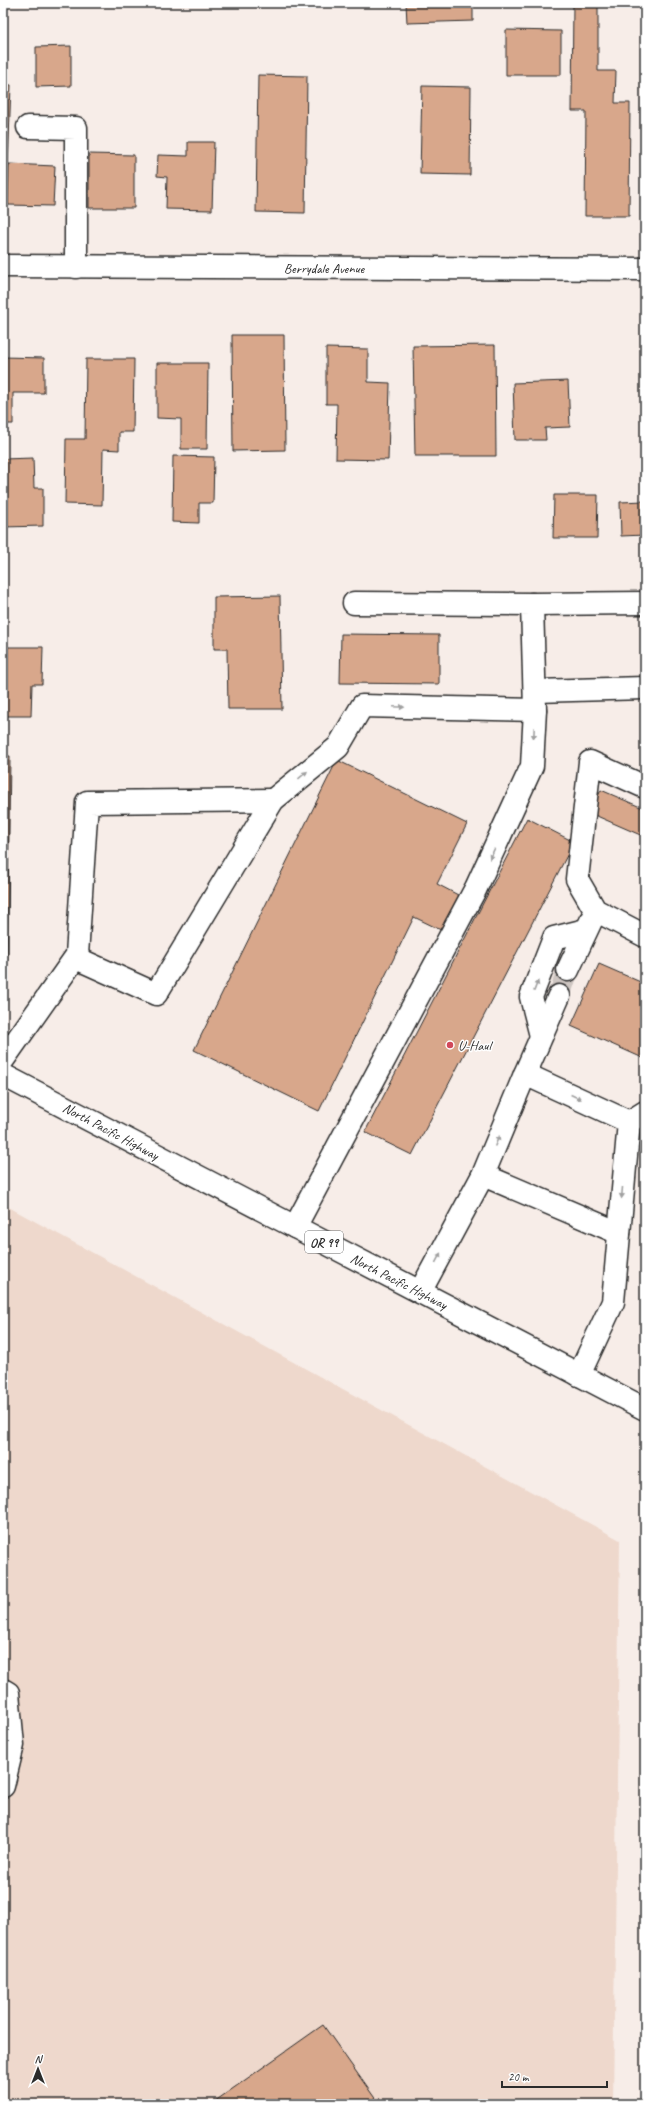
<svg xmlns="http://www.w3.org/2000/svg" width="648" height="2107" font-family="Caveat,sans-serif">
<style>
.built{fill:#eed8cc}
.building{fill:#d8a78b;stroke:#2b2b2b}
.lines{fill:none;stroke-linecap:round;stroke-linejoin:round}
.minor-tunnel{stroke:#cec6c2;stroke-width:22;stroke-dasharray:22 11;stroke-linecap:butt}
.minor-casing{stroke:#2b2b2b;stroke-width:25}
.major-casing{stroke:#2b2b2b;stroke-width:25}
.minor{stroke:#fff;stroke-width:22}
.major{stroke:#fff;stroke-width:22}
.oneway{fill:#a0a0a0}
.poi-dot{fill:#d1495b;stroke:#fff;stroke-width:1.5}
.labels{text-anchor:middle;stroke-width:3;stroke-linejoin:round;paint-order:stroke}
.shield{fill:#fff;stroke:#6b6b6b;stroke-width:1}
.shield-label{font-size:13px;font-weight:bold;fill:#2b2b2b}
.street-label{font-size:14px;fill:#2b2b2b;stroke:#fff}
.poi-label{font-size:14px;fill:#2b2b2b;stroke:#fff;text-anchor:start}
</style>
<rect width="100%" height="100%" fill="#f7ede8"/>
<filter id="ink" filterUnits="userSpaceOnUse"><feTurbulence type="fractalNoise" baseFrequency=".025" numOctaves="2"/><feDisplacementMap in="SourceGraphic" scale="8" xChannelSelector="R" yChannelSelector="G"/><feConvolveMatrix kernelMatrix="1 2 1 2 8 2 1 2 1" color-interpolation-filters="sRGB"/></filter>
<g filter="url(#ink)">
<path class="built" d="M3 1204 620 1540 613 2104H3Z"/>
<g class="building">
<path d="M406 3H473V21L407 23Z"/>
<path d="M573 3H598V71H616L615 103H630L629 216H585L586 111H572Z"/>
<path d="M506 30 561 31V75H506Z"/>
<path d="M71 46V86L36 87V47Z"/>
<path d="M258 75 307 76 305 213 256 212Z"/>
<path d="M3 84 11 85 8 168H3Z"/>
<path d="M422 86 471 87 470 175 420 174Z"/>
<path d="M188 142H214L212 210 166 209 167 177 157 176 158 155 188 156Z"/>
<path d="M89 154 134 155V208H89Z"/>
<path d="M9 164 55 166 53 206 8 205Z"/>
<path d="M232 335H284L285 450 233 451Z"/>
<path d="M495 345 496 456H415L413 346Z"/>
<path d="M326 348 368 349V382L390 383 388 460 336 459 337 404H326Z"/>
<path d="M3 357 44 358V393H13V424H3Z"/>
<path d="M86 359H134L133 432H119V450L103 449 102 505 65 504 66 439H85Z"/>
<path d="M157 363H208L207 449H181V419L157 418Z"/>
<path d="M568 381 570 427 545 428 546 440H515L513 383Z"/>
<path d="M644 384H645V469H642Z"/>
<path d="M173 456 214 457 213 503H199V523L172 522Z"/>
<path d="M33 458 34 488H43V526L3 527V459Z"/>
<path d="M554 495H598L597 538H553Z"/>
<path d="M645 501V535L621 536 620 502Z"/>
<path d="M280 596 282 709H228L227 649H214V597Z"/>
<path d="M341 634 439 635V684L340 683Z"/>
<path d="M3 647H43L42 684H32L31 716H3Z"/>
<path d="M3 756H10L7 970 3 968Z"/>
<path d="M337 760 467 824 437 884 460 896 443 931 414 917 319 1111 194 1050Z"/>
<path d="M601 790 645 809V837L590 813Z"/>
<path d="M527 818 574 842 412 1155 365 1132Z"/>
<path d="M599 964 645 984V1059L571 1026Z"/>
<path d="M323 2025 379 2104H211Z"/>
</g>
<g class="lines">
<path class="minor-tunnel" d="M559 996 568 970"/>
<g class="minor-casing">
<g id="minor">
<path d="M28 127 76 128V267"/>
<path d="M3 266 645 269"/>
<path d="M354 603 532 604 535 710"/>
<path d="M532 604 645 603"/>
<path d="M536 691 645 688"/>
<path d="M645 787 590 762 577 879 595 910 645 936"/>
<path d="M76 958 156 994 273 800 338 747 362 706 535 710 532 766 476 888 295 1227"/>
<path d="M568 970 591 921"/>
<path d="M541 1036 531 997 554 938 586 930"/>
<path d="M3 1060 77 955 87 802 273 800"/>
<path d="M525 1074 559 996"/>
<path d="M629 1122 645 1112"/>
<path d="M483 1175 619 1233"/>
<path d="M420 1292 483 1175 525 1074 629 1122 613 1302 579 1375"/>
<path d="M3 1690 8 1693 13 1745 3 1786"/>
</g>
</g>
<g class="major-casing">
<path id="major" d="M3 1075 645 1409"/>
</g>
<use href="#minor" class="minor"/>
<use href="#major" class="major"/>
</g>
<defs><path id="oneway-solid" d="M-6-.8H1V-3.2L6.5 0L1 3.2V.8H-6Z"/></defs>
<g class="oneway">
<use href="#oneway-solid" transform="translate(399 707) rotate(2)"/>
<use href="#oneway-solid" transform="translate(534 733) rotate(92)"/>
<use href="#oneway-solid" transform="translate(303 775) rotate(-40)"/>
<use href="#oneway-solid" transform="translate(492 854) rotate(115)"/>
<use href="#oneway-solid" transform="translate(536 986) rotate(-69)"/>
<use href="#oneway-solid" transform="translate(576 1097) rotate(25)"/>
<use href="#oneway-solid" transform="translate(497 1141) rotate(-67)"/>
<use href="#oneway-solid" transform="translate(622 1193) rotate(95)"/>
<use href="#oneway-solid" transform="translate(438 1258) rotate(-62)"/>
</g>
</g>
<circle class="poi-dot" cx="450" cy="1045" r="4"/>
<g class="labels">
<rect class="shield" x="305" y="1231" width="38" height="22" rx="3"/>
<g class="shield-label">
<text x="324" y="1247">OR 99</text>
</g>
<g class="street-label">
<text x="324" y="273">Berrydale Avenue</text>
<text transform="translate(111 1131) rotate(28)" y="5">North Pacific Highway</text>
<text transform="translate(399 1281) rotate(27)" y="5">North Pacific Highway</text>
</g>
<g class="poi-label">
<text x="458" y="1050">U-Haul</text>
</g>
</g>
<rect width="648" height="2107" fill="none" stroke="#fff" stroke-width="16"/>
<rect x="8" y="8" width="632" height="2091" fill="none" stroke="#2b2b2b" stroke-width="1.5" filter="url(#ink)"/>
<g transform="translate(38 2069)" stroke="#ffffff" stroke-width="3" paint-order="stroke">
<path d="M0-3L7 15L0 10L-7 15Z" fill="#2b2b2b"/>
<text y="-6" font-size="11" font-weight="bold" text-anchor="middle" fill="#2b2b2b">N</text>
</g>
<path d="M502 2081v6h105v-6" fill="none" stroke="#2b2b2b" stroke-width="2"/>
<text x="508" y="2081" font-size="12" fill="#2b2b2b" stroke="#ffffff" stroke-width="3" paint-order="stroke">20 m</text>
</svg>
